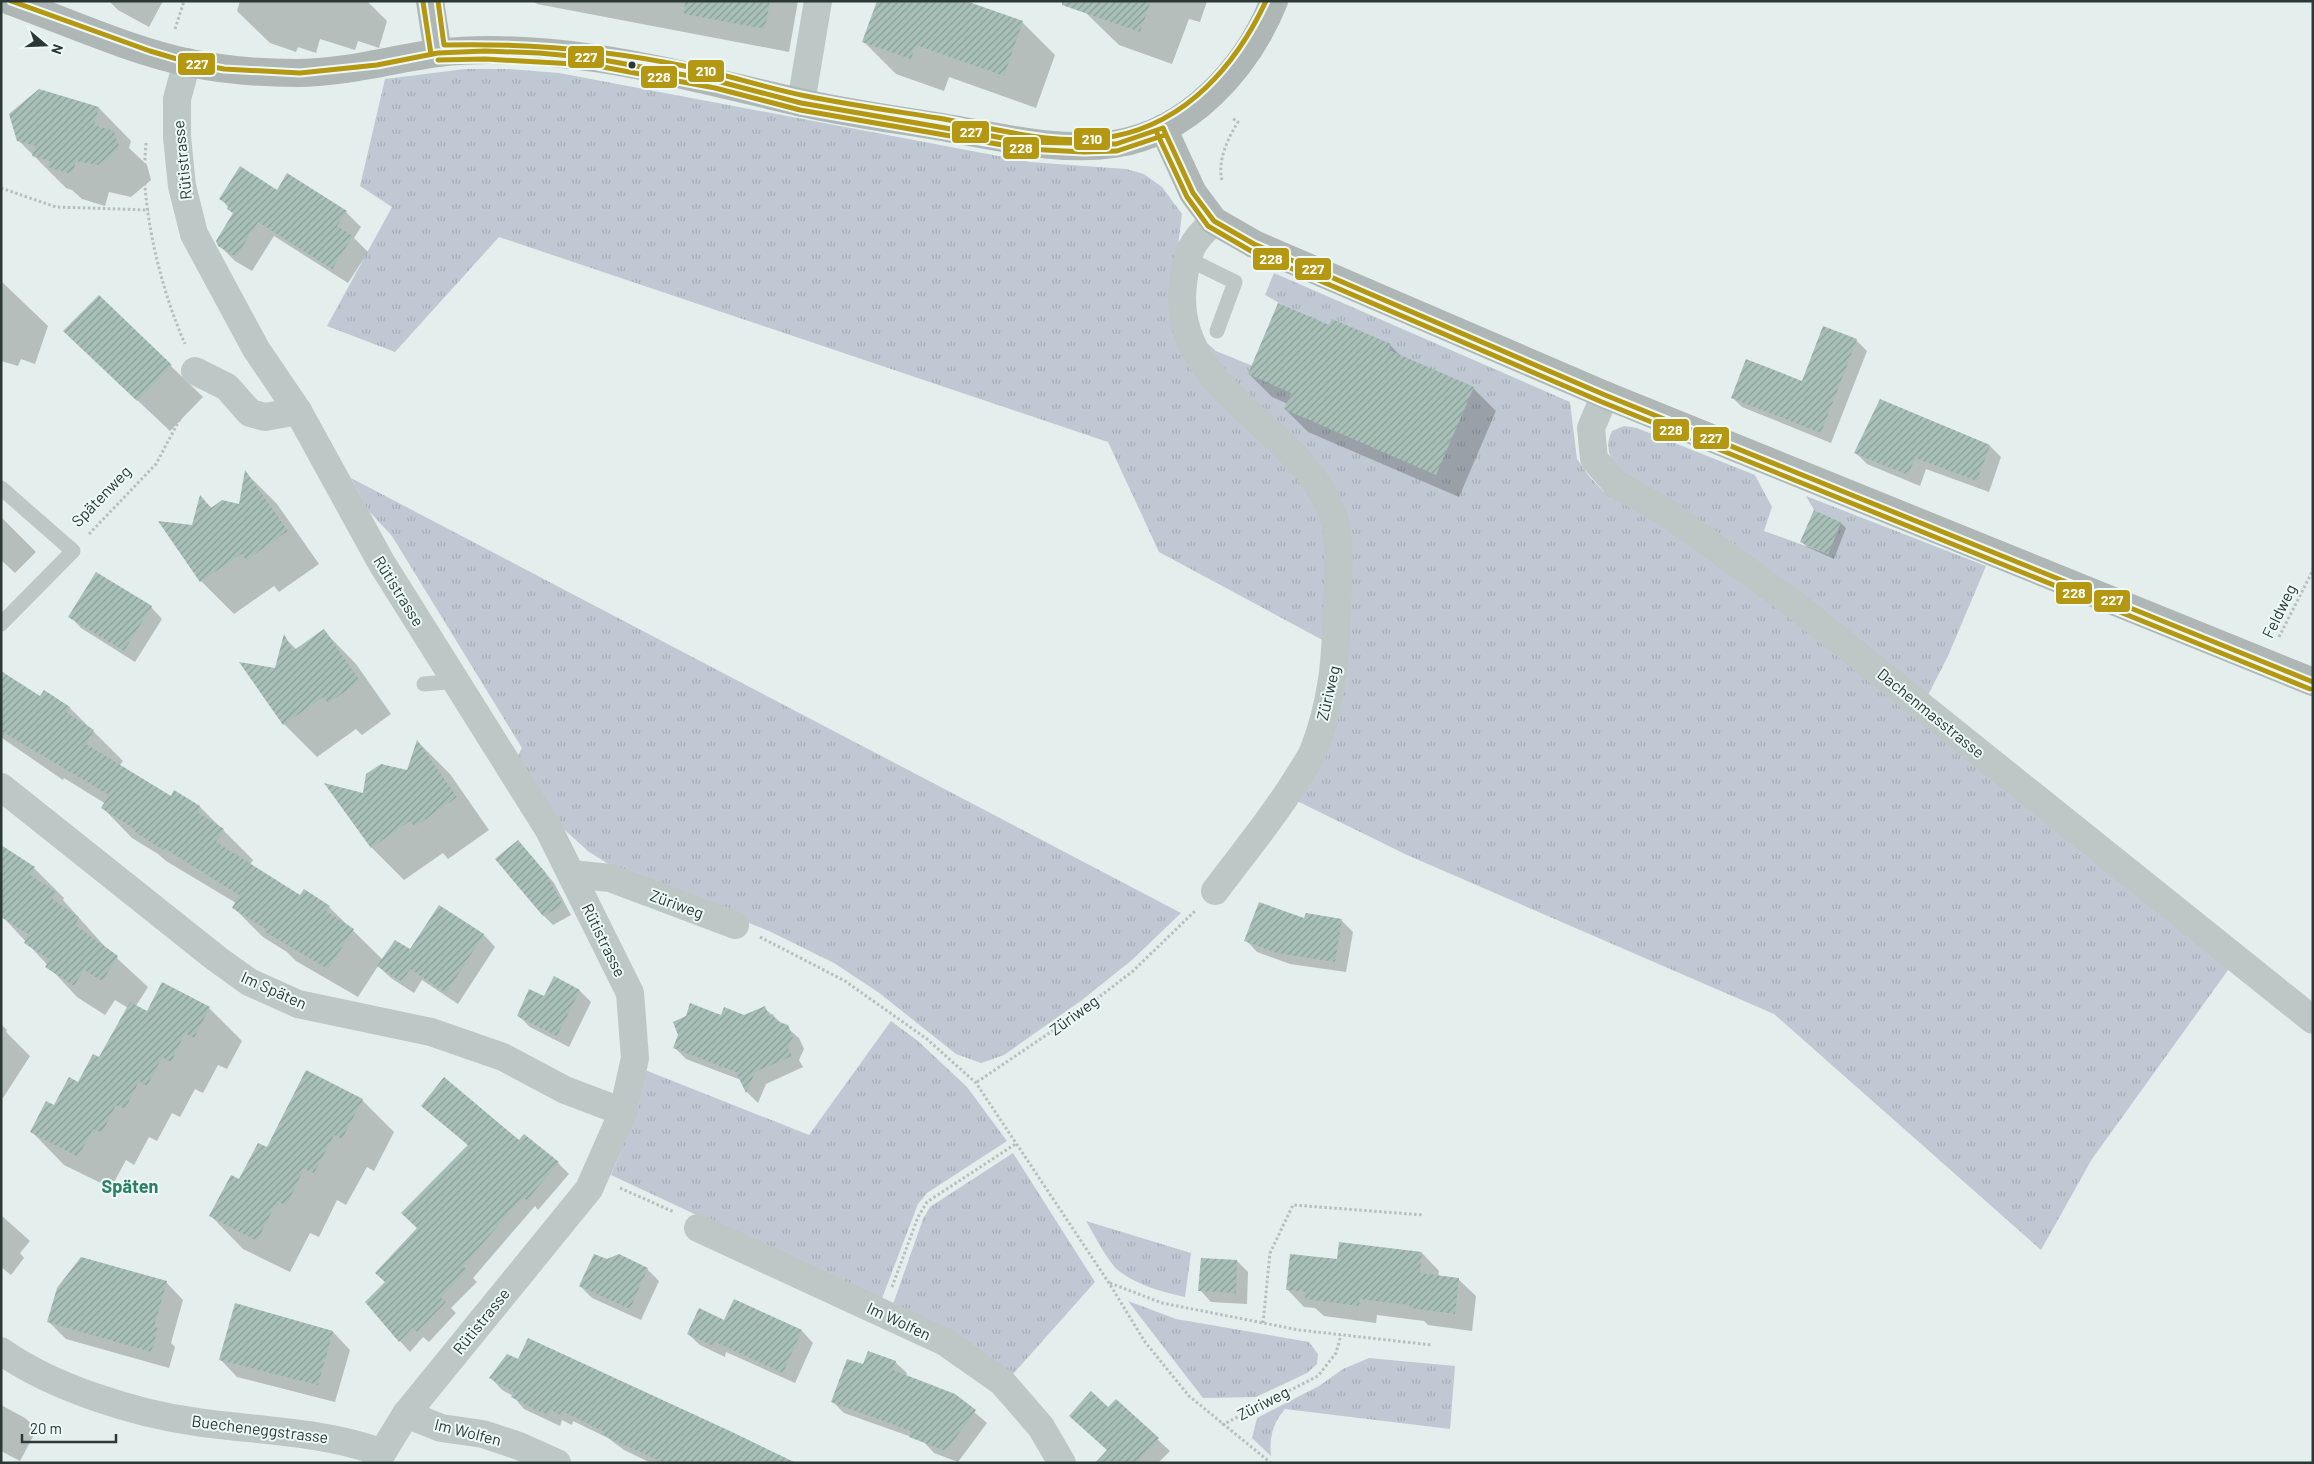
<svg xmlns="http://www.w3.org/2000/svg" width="2314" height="1464" font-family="Barlow,sans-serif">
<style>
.grass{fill:url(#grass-tufts)}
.shadow{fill:#0003}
.building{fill:url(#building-hatch)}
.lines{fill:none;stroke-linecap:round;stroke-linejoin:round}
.path{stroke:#b6bfbe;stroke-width:3;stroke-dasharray:2.5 2.5;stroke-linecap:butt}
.lane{stroke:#bdc7c5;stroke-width:15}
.street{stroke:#bdc7c5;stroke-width:28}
.secondary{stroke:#aeb7b5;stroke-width:28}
.bus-1-casing{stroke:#edf9f8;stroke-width:9}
.bus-2-casing{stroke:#edf9f8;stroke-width:9}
.bus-3-casing{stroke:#edf9f8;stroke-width:9}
.bus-1{stroke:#b59812;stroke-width:5}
.bus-2{stroke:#b59812;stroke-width:5}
.bus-3{stroke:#b59812;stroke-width:5}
.bus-dot{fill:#2b3834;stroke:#edf9f8;stroke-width:2}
.labels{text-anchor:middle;stroke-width:4;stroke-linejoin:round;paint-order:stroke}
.street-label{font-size:16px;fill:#2b3834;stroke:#edf9f8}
.neighbourhood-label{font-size:18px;font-weight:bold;fill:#2c7f60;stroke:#edf9f8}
.line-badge{stroke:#edf9f8;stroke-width:2}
.badge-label{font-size:14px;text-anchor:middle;font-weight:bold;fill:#fff}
</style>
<defs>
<pattern id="grass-tufts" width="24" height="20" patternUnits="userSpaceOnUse" patternTransform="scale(1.25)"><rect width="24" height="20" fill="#c0c9d3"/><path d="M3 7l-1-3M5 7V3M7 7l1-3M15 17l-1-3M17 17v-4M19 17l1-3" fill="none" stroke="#a5adb6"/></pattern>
<pattern id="building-hatch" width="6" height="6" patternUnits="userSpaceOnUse" patternTransform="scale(1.25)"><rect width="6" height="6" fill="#a8c0b8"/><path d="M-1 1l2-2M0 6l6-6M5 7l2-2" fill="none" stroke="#899d96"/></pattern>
</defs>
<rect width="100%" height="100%" fill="#e4eeec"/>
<g class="grass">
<path d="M465 69H509L559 73 1030 162 1126 169 1144 174 1162 187 1182 214 1173 285 1174 322 1322 511 1329 553 1328 643 1159 552 1108 442 499 237 395 352 327 326 392 207 360 186 385 79Z"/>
<path d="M1274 273 1570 402 1577 459 1589 476 1603 491 1659 520 1763 594 2231 966 2092 1159 2041 1250 1774 1014 1407 855 1293 799 1318 761 1339 509 1205 352 1208 344 1216 351 1260 369 1293 311 1265 295Z"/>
<path d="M1624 426 1637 428 1755 475 1772 507 1764 531 1828 554 1841 522 1814 510 1806 496 1986 566 1948 656 1927 697 1623 477C1612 462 1603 449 1612 431Z"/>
<path d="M351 478 1181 913 1132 960 1082 1000 1004 1055 981 1063 956 1054 878 992 834 963 769 931 622 873 588 851 558 824 517 757 522 748 392 536 368 510Z"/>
<path d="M891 1021 918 1041 967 1087 1007 1141 927 1193 918 1204 881 1301 611 1175 638 1109 645 1070 809 1135Z"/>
<path d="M1013 1153 1095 1282 1013 1374 892 1307 923 1219 930 1207Z"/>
<path d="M1086 1221 1191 1253 1185 1297C1162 1292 1137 1285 1119 1271 1107 1261 1094 1234 1086 1221Z"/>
<path d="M1128 1301 1176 1319 1309 1342 1318 1354 1317 1364 1307 1373 1256 1397 1203 1398Z"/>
<path d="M1369 1358 1455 1366 1450 1429 1285 1409C1273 1423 1269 1437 1271 1456L1252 1438 1257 1418 1319 1386 1343 1369Z"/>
</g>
<g class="shadow">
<path d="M109 1H163L149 27 118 10Z"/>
<path d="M240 1H367L387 21 379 48 358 41 355 50 320 39 316 53 298 47 296 52 270 43 237 11Z"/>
<path d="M533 1H798L789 52 537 4Z"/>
<path d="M1090 1H1207L1200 22 1189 19 1172 64 1119 45 1086 13Z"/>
<path d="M1022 22 1055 55 1036 108 949 77 944 91 896 74 864 42Z"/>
<path d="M39 90 99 108 131 141 129 148 147 165 151 180 131 197 109 192 105 206 82 199 72 190 66 188 18 140Z"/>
<path d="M278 192 346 212 361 227 354 238 368 252 348 283 274 236 252 271 235 261 219 245 234 214 221 199Z"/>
<path d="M1 281 48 326 35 364 21 359 18 366 1 361Z"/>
<path d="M99 297 203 397 170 431 97 362Z"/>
<path d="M1330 326 1390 345 1402 357 1473 388 1496 411 1459 497 1308 432 1285 409 1288 404 1272 397 1249 374Z"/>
<path d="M1856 340 1867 351 1831 443 1742 407 1732 397 1803 382Z"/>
<path d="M1880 401 1990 446 2001 457 1989 492 1926 469 1920 486 1867 464 1856 453Z"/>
<path d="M246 473 277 504 319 564 279 592 274 586 234 614 201 581 160 523 193 526 201 498 212 508 240 506Z"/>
<path d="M1814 512 1841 523 1846 528 1834 559 1807 547 1802 542Z"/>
<path d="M1 517 36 552 15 573 1 560Z"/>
<path d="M151 607 162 619 135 662 81 628 70 616Z"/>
<path d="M324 631 356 664 391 714 362 735 356 729 317 757 284 724 275 669 284 637 297 650Z"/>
<path d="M1 673 41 698 70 708 123 761 119 766 171 798 175 792 200 807 253 860 250 865 301 896 329 907 383 960 410 951 439 907 484 935 495 947 458 1004 422 980 414 993 391 978 378 966 358 997 296 961 287 952 263 937 233 907 236 903 166 861 158 854 132 838 103 808 106 804 64 778 63 780 2 738Z"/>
<path d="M418 742 450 774 489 830 448 859 443 853 404 880 371 847 364 795 408 772Z"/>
<path d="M527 851 554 883 571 915 553 925 543 915Z"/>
<path d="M34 868 64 898 63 900 108 950 148 987 136 1006 148 1012 209 1008 242 1041 227 1069 218 1065 203 1093 195 1089 180 1117 172 1113 157 1141 149 1137 134 1165 126 1160 111 1188 64 1165 32 1132 100 1059 128 1008 115 1000 105 1015 77 997 3 917Z"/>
<path d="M1305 919 1341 920 1353 932 1346 972 1290 964 1257 952 1246 940Z"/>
<path d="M580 991 591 1002 569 1047 530 1027 518 1015 545 998Z"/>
<path d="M764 1008 799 1038 804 1049 799 1060 803 1067 766 1084 758 1103 747 1092 741 1080 686 1059 675 1048 722 1017 744 1016Z"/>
<path d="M1 1024 7 1030 6 1032 30 1056 3 1098 1 1096Z"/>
<path d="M362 1100 394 1132 374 1171 367 1167 346 1205 337 1200 319 1237 310 1233 290 1272 243 1249 211 1216 268 1149Z"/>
<path d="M423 1106 519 1142 558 1163 569 1174 538 1210 535 1206 473 1278 477 1282 451 1308 456 1313 429 1342 423 1337 410 1352 400 1341 386 1282 469 1146Z"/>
<path d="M1 1215 30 1241 20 1253 24 1258 11 1275 1 1267Z"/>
<path d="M1422 1253 1439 1271 1438 1277 1458 1279 1476 1296 1472 1331 1428 1325 1424 1321 1377 1315 1376 1323 1324 1316 1315 1308 1304 1307 1287 1289Z"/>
<path d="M607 1260 647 1269 659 1281 641 1320 592 1298 580 1286Z"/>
<path d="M1237 1261 1248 1272 1247 1304 1211 1302 1200 1290Z"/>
<path d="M166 1282 183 1300 171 1343 175 1347 169 1368 66 1339 48 1321Z"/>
<path d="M735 1300 802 1331 813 1343 795 1383 726 1352 725 1357 700 1345 688 1334 725 1322Z"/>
<path d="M236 1305 333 1332 350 1350 335 1402 237 1377 220 1359Z"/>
<path d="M529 1340 796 1463H651L624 1450 608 1438 573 1421 572 1425 562 1420 560 1426 524 1409 513 1396 502 1390 491 1378 519 1360Z"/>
<path d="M895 1362 907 1373 906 1376 954 1395 987 1423 958 1462 934 1453 923 1441 844 1413 833 1402 864 1366Z"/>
<path d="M1116 1401 1170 1451 1158 1463H1099L1108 1451 1109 1409Z"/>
<path d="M1 1405 25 1418 37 1429 20 1461 1 1451Z"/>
</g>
<g class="building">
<path d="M685 1H770L765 29 684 14Z"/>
<path d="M877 1H966L1023 21 1004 76 916 45 911 59 862 42Z"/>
<path d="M1062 1H1151L1140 32 1062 5Z"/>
<path d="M39 89 99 107 94 125 114 131 119 147 98 165 76 161 72 174 48 167 50 161 32 156 36 146 17 141 9 114Z"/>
<path d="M240 166 277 190 287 173 347 211 337 226 353 236 332 269 258 222 236 257 218 246 216 241 233 213 227 209 229 205 219 199Z"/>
<path d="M99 295 172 365 137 401 63 331Z"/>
<path d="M1278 303 1329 325 1332 319 1391 344 1389 350 1474 387 1436 475 1284 409 1291 393 1248 374Z"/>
<path d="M1823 326 1857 339 1821 433 1731 398 1746 359 1802 381Z"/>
<path d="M1880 399 1990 445 1977 481 1915 458 1908 475 1854 453Z"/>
<path d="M245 470 288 531 246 560 241 554 200 582 158 521 192 525 200 495 211 508 222 500 239 504Z"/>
<path d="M1814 510 1841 522 1828 554 1800 542Z"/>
<path d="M96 572 152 606 124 651 68 617Z"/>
<path d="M324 629 360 681 328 703 323 697 283 725 239 662 275 668 284 634 293 651Z"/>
<path d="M1 671 40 696 44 690 70 707 67 713 94 730 86 744 171 796 174 790 200 806 197 812 224 829 216 842 300 895 304 889 330 906 326 911 354 929 328 969 265 932 266 929 232 908 239 895 164 848 163 850 135 832 136 830 101 808 109 795 1 731Z"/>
<path d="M417 740 457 797 415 827 410 821 371 848 324 783 363 793 366 774 381 764 407 770Z"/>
<path d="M518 840 545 872 563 905 543 916 495 859Z"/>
<path d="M1 845 35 867 30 875 56 892 52 899 79 917 75 925 118 956 102 981 84 970 74 986 45 967 50 960 24 943 29 935 1 917Z"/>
<path d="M1259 902 1304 918 1306 913 1342 919 1335 962 1277 953 1244 941Z"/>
<path d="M439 905 484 934 446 993 410 969 402 982 377 966 395 940 410 949Z"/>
<path d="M554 976 580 990 557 1036 517 1016 529 989 544 996Z"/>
<path d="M162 982 210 1007 194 1038 185 1033 171 1062 162 1057 147 1086 139 1081 125 1109 116 1105 102 1133 93 1129 78 1157 30 1132 46 1101 54 1105 69 1077 78 1082 93 1054 99 1057 130 1002 147 1011Z"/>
<path d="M690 1003 721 1015 724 1007 744 1015 765 1006 769 1016 773 1014 776 1021 788 1025 793 1037 788 1048 792 1056 755 1072 746 1093 736 1072 673 1048 678 1035 673 1022 686 1016Z"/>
<path d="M306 1070 363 1099 342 1139 334 1135 314 1173 304 1169 286 1206 277 1201 257 1241 209 1216 231 1175 239 1179 258 1143 267 1147Z"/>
<path d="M444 1077 519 1140 524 1134 559 1162 527 1200 523 1197 463 1266 467 1270 441 1297 446 1302 417 1332 412 1328 399 1342 365 1302 385 1282 375 1273 417 1228 401 1213 468 1145 421 1106Z"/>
<path d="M1339 1242 1422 1252 1420 1273 1459 1278 1455 1314 1409 1308 1410 1305 1360 1299 1359 1306 1305 1299 1306 1292 1286 1290 1290 1254 1337 1259Z"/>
<path d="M594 1254 607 1259 619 1254 648 1268 630 1309 579 1286Z"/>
<path d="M81 1257 167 1281 154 1327 158 1328 151 1352 47 1322 57 1288Z"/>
<path d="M1201 1258 1237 1260 1236 1293 1198 1291Z"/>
<path d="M734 1299 802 1330 783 1373 715 1342 713 1346 687 1334 699 1308 724 1320Z"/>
<path d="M235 1303 333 1331 318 1385 219 1360Z"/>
<path d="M528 1338 732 1432 796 1463H665L611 1439 602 1434 603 1431 562 1411 560 1415 551 1410 548 1415 536 1410 511 1397 514 1392 489 1378 507 1354 518 1359Z"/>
<path d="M868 1351 896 1361 893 1370 955 1394 976 1410 946 1451 909 1437 911 1431 831 1402 847 1359 863 1364Z"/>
<path d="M1091 1391 1108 1407 1116 1399 1159 1438 1137 1463H1095L1107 1450 1069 1416Z"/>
</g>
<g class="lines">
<g class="path">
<path d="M175 29 184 1"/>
<path d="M146 143C145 157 144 172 145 186 149 238 164 296 185 344"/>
<path d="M1222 180C1217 161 1228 138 1238 122L1232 118"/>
<path d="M1 188 56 207 149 210"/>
<path d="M89 534 156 464 182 415 186 400"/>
<path d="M2279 637 2313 570"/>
<path d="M760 937 845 981 927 1039 976 1083 1109 1283 1145 1342 1189 1396 1271 1463"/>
<path d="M977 1082 1073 1017 1133 971 1195 911"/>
<path d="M620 1188 674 1212"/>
<path d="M1110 1283 1162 1303 1299 1330 1432 1345"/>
<path d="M892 1287 918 1217 927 1202 1017 1143"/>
<path d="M1263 1323 1270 1253 1293 1205 1424 1215"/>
<path d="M1222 1425 1318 1376 1336 1353 1341 1335"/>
</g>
<g class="lane">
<path d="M1186 258 1235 282 1217 331"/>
<path d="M1 488 73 551 1 624"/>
<path d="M424 684 456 681"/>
</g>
<g class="street">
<path d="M187 62 177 99V137L182 186 194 234 256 349 298 411 381 562 549 830 630 993 635 1058 623 1112 589 1189 406 1414 376 1463"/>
<path d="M801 103 818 1"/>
<path d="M1214 221C1190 243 1187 252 1183 284 1169 392 1307 427 1334 519 1341 546 1338 577 1337 604 1336 657 1333 701 1313 752 1308 762 1301 772 1295 782 1271 820 1242 855 1215 891"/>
<path d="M195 371 227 387 250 413 265 417 298 411"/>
<path d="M1605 395 1591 428 1594 459 1616 484 1664 511 1794 604 2313 1020"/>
<path d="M1 787 217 959 249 982 298 1004 431 1032 503 1057 565 1090 623 1112"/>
<path d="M571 874 610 878 735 925"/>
<path d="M698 1228 945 1342 1002 1382 1041 1427 1062 1463"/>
<path d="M1 1351C51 1387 136 1414 197 1422 259 1431 321 1431 380 1452"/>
<path d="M406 1414 441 1428 483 1434 519 1446 557 1463"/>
</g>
<g class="secondary">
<path d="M10 1C68 22 129 50 190 63 224 70 262 73 297 73 345 73 391 59 438 53 488 47 544 51 594 58 663 68 731 87 799 102 850 114 902 120 953 129 1005 138 1061 152 1114 144 1189 133 1247 68 1274 1"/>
<path d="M430 1 438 53"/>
<path d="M1163 128 1193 193 1214 221 1254 244 1605 395 2313 682"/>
</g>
<g class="bus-1-casing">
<g id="bus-1">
<path d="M11 1 150 51 187 62 224 69 300 73 377 65 438 53 485 51 539 53 593 58 717 81 801 103 1026 142 1116 144 1163 128"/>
<path d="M1163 128 1193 193 1214 221 1254 244 1605 395 2313 682"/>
</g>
</g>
<g class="bus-2-casing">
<g id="bus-2">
<path d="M423 2 431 54"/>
<path d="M438 60 485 59 592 65 715 88 800 110 1026 149 1084 152 1117 151 1165 135"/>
<path d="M1156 131 1187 197 1208 226 1251 251 1602 402 2310 689"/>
</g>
</g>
<g class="bus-3-casing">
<path id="bus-3" d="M438 1 444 45C526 43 608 50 689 67 728 75 766 88 806 96 850 105 894 111 938 118 995 128 1057 148 1115 136 1187 122 1236 65 1266 1"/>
</g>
<use href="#bus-1" class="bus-1"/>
<use href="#bus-2" class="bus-2"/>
<use href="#bus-3" class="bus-3"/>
</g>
<circle class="bus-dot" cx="632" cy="65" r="4.5"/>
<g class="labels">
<g class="street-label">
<text transform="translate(182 160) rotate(-96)" y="6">Rütistrasse</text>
<text transform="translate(101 496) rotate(-46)" y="6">Spätenweg</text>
<text transform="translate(399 591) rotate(58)" y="6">Rütistrasse</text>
<text transform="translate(2279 611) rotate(-64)" y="6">Feldweg</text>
<text transform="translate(1328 693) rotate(-77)" y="6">Züriweg</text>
<text transform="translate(1931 713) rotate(39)" y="6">Dachenmasstrasse</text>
<text transform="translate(677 904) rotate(20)" y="6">Züriweg</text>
<text transform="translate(604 940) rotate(64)" y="6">Rütistrasse</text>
<text transform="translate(274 990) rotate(24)" y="6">Im Späten</text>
<text transform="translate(1074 1015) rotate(-36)" y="6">Züriweg</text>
<text transform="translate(481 1321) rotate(-51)" y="6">Rütistrasse</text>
<text transform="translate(899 1321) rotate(25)" y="6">Im Wolfen</text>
<text transform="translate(1263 1403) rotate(-27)" y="6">Züriweg</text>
<text transform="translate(260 1429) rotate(7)" y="6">Buecheneggstrasse</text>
<text transform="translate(468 1432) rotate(14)" y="6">Im Wolfen</text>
</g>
<g class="neighbourhood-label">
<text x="130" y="1193">Späten</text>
</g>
</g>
<g class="line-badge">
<rect x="567" y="45" width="38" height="24" rx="5" fill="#b59812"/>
<rect x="177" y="52" width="39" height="24" rx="5" fill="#b59812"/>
<rect x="687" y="59" width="38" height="24" rx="5" fill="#b59812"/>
<rect x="640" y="65" width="38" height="24" rx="5" fill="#b59812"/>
<rect x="951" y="120" width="39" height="24" rx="5" fill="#b59812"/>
<rect x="1073" y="127" width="38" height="24" rx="5" fill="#b59812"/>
<rect x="1002" y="136" width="38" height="24" rx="5" fill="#b59812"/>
<rect x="1252" y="247" width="38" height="24" rx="5" fill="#b59812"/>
<rect x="1294" y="257" width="38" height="24" rx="5" fill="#b59812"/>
<rect x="1652" y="418" width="38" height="24" rx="5" fill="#b59812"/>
<rect x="1692" y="426" width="38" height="24" rx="5" fill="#b59812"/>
<rect x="2055" y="581" width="38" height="24" rx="5" fill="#b59812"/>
<rect x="2093" y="589" width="38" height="24" rx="5" fill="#b59812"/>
</g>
<g class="badge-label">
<text x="586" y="62">227</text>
<text x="197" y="69">227</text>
<text x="706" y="76">210</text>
<text x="659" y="82">228</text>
<text x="971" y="137">227</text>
<text x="1092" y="144">210</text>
<text x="1021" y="153">228</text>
<text x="1271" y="264">228</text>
<text x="1313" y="274">227</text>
<text x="1671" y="435">228</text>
<text x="1711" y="443">227</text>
<text x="2074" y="598">228</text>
<text x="2112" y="605">227</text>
</g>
<rect width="2314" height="1464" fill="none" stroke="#2b3834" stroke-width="5"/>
<g transform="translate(45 45) rotate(109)" stroke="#edf9f8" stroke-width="4" paint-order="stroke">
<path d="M0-4L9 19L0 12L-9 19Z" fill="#2b3834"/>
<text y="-8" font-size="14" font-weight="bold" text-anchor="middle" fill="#2b3834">N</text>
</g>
<path d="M22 1434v8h94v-8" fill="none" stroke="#2b3834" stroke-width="2.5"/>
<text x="30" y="1434" font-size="15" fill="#2b3834" stroke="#edf9f8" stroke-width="4" paint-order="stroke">20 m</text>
</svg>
